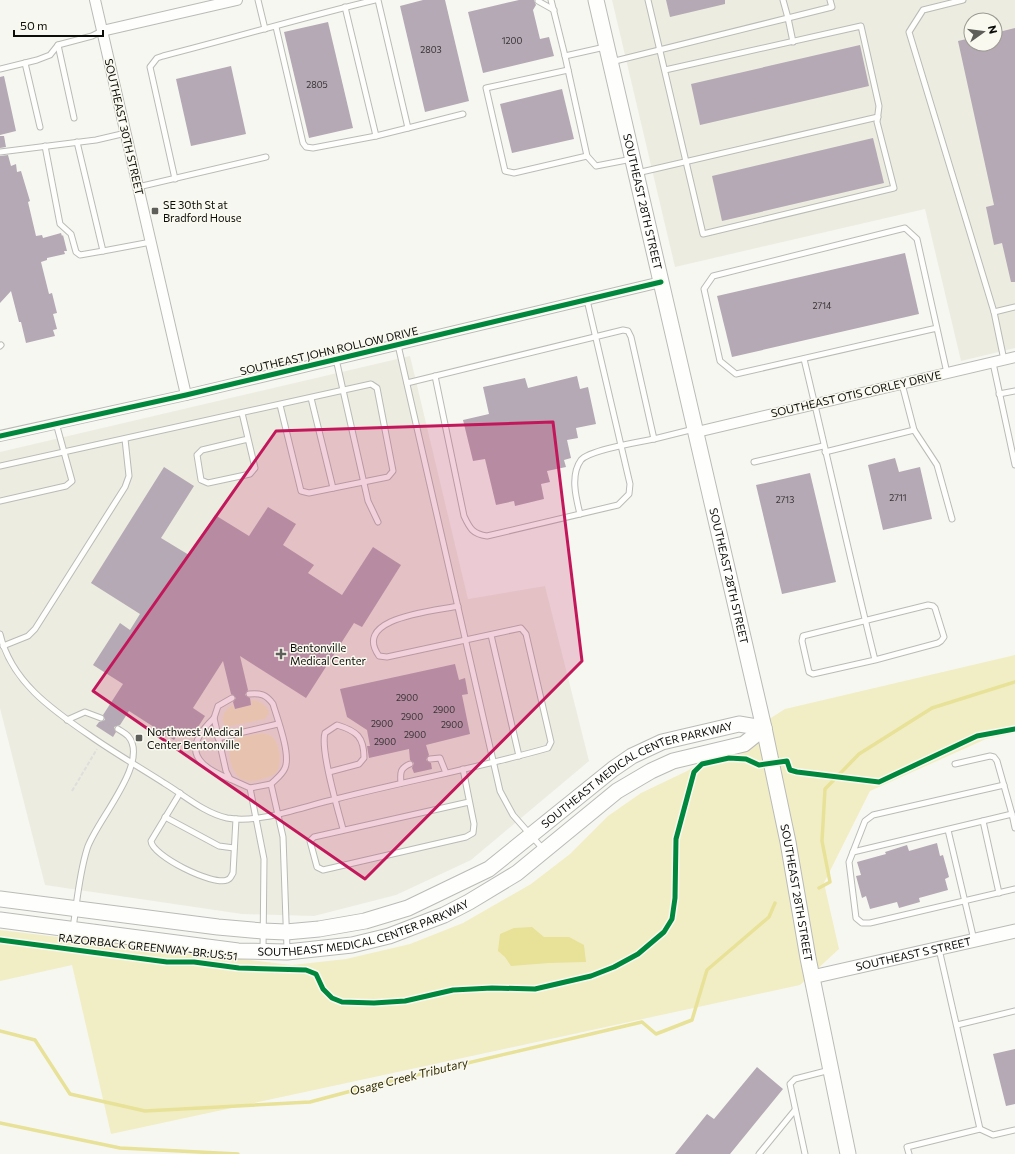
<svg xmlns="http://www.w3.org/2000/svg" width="1015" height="1154" font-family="Commissioner,sans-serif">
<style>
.built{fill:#ecece0;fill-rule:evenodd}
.green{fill:#f1eec5}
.water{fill:#e8e198}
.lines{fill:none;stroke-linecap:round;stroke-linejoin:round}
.stream{stroke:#e8e198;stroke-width:3.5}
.building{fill:#b4a9b4}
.service-casing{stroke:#babab7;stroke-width:7}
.minor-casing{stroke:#babab7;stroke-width:12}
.tertiary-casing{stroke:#babab7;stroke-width:15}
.secondary-casing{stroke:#babab7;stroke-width:17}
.path{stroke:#dededc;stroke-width:2;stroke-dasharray:4 2;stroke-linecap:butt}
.service{stroke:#fefefd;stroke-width:5}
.minor{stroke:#fefefd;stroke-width:10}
.tertiary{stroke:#fefefd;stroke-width:13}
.secondary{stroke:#fefefd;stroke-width:15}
.cycleway-casing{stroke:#faf9ef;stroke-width:8}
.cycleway{stroke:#00873e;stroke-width:5}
.marked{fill:#c2185b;fill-opacity:0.2;stroke:#c2185b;stroke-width:3;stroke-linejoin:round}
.poi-dot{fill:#5e5e5b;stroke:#faf9ef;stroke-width:1.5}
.labels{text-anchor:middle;stroke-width:3;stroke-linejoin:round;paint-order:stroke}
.number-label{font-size:9px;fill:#363334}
.street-label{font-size:11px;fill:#0c0c09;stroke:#faf9ef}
.poi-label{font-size:11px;fill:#0c0c09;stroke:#faf9ef;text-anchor:start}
.water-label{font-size:12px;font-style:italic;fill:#302c00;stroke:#faf9ef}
</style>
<rect width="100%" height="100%" fill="#f7f7f2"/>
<g class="built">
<path d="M612 0H1015V348L961 361 925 209 675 267ZM971 20H995V44H971Z"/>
<path d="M410 356 468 599 545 586 589 761 471 860 396 895 314 916 242 914 45 885 0 708V452Z"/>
</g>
<g class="green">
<path d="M1015 655V733L986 739 870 791 824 883 839 949 800 985 111 1134 72 965 0 981V930L292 965 346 959 410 944 463 923 531 884 570 854 608 816 641 793 687 771 785 709Z"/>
<path d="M251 700C259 700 267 705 269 713L265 719 226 727C219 719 224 710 233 705L234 709 252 705Z"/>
<path d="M262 733C267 734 272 735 275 740 280 748 282 765 276 773 271 777 265 778 259 780 252 781 247 782 241 779 230 772 224 745 237 739 244 735 254 735 262 733Z"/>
</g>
<path class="water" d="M532 927 544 937H569L584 945 586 962 549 963 511 966 505 957 498 951 500 934 514 928Z"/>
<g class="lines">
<g class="stream">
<path d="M819 888 830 882 822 841 825 789 859 754 932 708 1015 682"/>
<path d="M0 1031 35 1040 70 1094 145 1111 310 1102 370 1086 642 1022 656 1034 692 1020 707 970 769 917 775 903"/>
<path d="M0 1123 120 1148 238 1154"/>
</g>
</g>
<g class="building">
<path d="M423 0H445L469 101 425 112 400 6Z"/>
<path d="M519 0H534L536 5 533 10 540 39 549 37 554 56 483 73 468 12Z"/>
<path d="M666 0H725V4L670 17Z"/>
<path d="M328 22 353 128 309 138 284 32Z"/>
<path d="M1015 28V282H1011L1002 243 994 245 986 207 994 205 958 41 971 38V44H995V33Z"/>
<path d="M860 45 869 86 700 125 691 84Z"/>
<path d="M231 66 246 134 191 146 176 79Z"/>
<path d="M4 76 16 131 0 135V77Z"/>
<path d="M562 89 574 139 512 153 500 104Z"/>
<path d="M0 136H4L6 147 0 148Z"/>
<path d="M873 138 884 183 722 221 712 176Z"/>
<path d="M8 155 11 166 16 164 17 172 21 171 30 201 28 202 36 236 42 235 43 238 61 233 62 236 63 235 67 251H64L65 254 47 258V260L41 262 49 294 52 293 57 313 53 314 57 329 53 330 55 336 26 343 21 322H19L11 291 0 303V156Z"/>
<path d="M905 253 919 314 732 357 717 296Z"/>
<path d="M577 376 580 389 588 387 596 424 576 428 578 438 567 440 571 458 564 460 566 467 547 471 550 482 541 484 544 499 515 506 514 501 496 505 485 459 473 461 463 420 489 414 483 387 525 378 528 388Z"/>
<path d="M895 458 899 472 920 467 932 519 883 530 868 465Z"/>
<path d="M164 467 194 486 161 538 189 555 215 515 249 536 268 507 296 524 283 545 314 565 308 573 342 595 373 547 401 565 362 627 354 623 306 698 240 656 248 690 245 695 250 698 251 705 235 709 233 702 236 698 231 694 223 661 193 708 205 716 193 735 182 728 174 740 129 711 120 725 114 727 116 732 113 737 96 726 99 722 105 720 103 715 123 684 93 665 120 623 130 630 140 614 91 583Z"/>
<path d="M810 473 836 582 782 594 756 485Z"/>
<path d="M455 664 459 680 465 678 468 694 462 695 470 734 426 745 429 755 426 760 431 763 432 769 414 773 412 768 414 763 410 760 409 749 369 758 367 746H370L367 730 347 717 340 689Z"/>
<path d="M937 843 940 856 943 855 949 877 945 879 948 890 919 898 920 902 899 908 897 902 870 909 866 896 862 898 856 876 861 875 857 862 886 854 885 852 907 845 909 851Z"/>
<path d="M1015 1049V1104L1006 1106 993 1054Z"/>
<path d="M757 1067 783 1089 730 1154H675L707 1114 714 1119Z"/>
</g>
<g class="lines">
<g class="service-casing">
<g id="service">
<path d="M258 0 265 29"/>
<path d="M378 0 408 128 463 114"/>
<path d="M551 0 565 56"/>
<path d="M648 0 703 234 894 188 877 122 879 106 861 26 665 70"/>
<path d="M783 0 788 18 832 7 830 0"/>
<path d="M963 0 923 10 909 32 994 312 1004 360"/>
<path d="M538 1 554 10"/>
<path d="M345 7 376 136 408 128"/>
<path d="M276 27 303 143 306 147 313 148 376 136"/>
<path d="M58 45 74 118"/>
<path d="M605 47 565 56 587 156 596 166 632 159"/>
<path d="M611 62 788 18 793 42"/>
<path d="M25 63 40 127"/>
<path d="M0 69 37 60 50 55 58 45 92 36 102 31"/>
<path d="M568 70 486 88 505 171 514 173 587 156"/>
<path d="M77 142 103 251 151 242"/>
<path d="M45 146 60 224 71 234 76 252 80 255 103 251"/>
<path d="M0 152 96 140 126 133"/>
<path d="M637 173 878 117"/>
<path d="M175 179 150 67 157 58 163 56C234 38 304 17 375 0"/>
<path d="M138 187 266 157"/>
<path d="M994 312 1015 307"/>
<path d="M937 328 736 374 720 361 704 289 713 276 905 228 917 239 947 373"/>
<path d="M398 345 500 791 513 815 543 849"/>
<path d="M0 346 1 345"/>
<path d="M336 359 368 501 378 522"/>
<path d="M804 359C828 459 850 559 875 660L938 643 941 641 944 637 935 608 933 606 928 605 803 636 802 641 809 672 813 674 875 660"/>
<path d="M993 363 1015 465"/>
<path d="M435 376 464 516C470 529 473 534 487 536L618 505 629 494 630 484 587 300"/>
<path d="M407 383 623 330 628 331 631 337 654 439 694 429"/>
<path d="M999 394 1015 391"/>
<path d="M311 398 333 488"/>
<path d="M242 413 255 468 250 474 208 483 201 480 197 455 202 450 248 439"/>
<path d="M914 430 937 465 952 519"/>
<path d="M825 452 914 430 902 384"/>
<path d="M754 462 823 446"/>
<path d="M0 466 371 384 377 388 393 471 388 477 309 493 301 491 280 405"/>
<path d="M0 501 66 486 72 481 56 423"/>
<path d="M580 514C576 498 570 475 581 460 589 450 639 442 654 439"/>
<path d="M0 634C11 681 51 709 89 735 113 752 139 767 164 783 184 795 204 813 227 818 260 824 304 806 336 799 406 781 478 768 548 748L551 742 526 634 521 628 387 657 379 656C351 617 436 611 458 606"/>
<path d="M491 635 519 756"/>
<path d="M3 646 28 636 35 629 125 487 129 476 125 439"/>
<path d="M249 694C260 693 266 694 273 704 277 718 291 754 285 768 282 775 276 779 271 784L283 837 287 949"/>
<path d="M232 698 218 706 214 718 226 771 230 779 250 788 264 859 263 951"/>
<path d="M214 718C209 723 203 729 200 735 185 759 212 772 230 779"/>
<path d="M67 720 85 712 101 718"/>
<path d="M218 738 278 724"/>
<path d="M430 759 440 758 446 773"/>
<path d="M955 764 990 756 994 757 997 761 1012 814"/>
<path d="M463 769 474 824 473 833 466 837 323 870 317 867 310 841 314 837 469 802"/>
<path d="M329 772 359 764 364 758C364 737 357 731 337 725L325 733C320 750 338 810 343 829"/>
<path d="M401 783C400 773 400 768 410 764"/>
<path d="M1004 785 873 815 865 821 849 862 856 918 862 923H870L1015 889"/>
<path d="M250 788 271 784"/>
<path d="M180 793 151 841C152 856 213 886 227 880 231 879 231 876 233 873L236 819"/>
<path d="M165 817 219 846 234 848"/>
<path d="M983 821 999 893"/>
<path d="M948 830 974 940"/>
<path d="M853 852 1012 814 1015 828"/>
<path d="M73 928C77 902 79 875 87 849 95 822 151 762 128 736 125 733 121 731 118 729"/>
<path d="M939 949 980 1129"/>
<path d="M957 1025 1015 1011"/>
<path d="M759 1154 795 1110"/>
<path d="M805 1154 790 1084 795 1079 830 1070"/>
<path d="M909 1154 907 1147 980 1129 993 1135 1015 1130"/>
</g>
</g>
<g class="minor-casing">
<g id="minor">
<path d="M95 0 186 395"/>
<path d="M102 31 237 0"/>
<path d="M697 432 1015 357"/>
<path d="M0 436 186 395 661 282"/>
</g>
</g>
<g class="tertiary-casing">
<g id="tertiary">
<path id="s1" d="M812 977 1015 931"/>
</g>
</g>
<g class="secondary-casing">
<g id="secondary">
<path id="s2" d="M596 0 764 728 788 842 808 958 848 1154"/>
<path id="s3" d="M0 899 218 927 263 931 286 932 319 929 365 921 408 908 489 869 613 769 632 756 662 742 739 724 764 728"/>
<path id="s4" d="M0 920 238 951 287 952 352 945 389 936 444 915 469 902 517 873 617 791 651 771 673 761 744 744 764 728"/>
</g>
</g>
<path class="path" d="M72 791 97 749"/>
<use href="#service" class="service"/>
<use href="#minor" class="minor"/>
<use href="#tertiary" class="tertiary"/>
<use href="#secondary" class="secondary"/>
<g class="cycleway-casing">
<g id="cycleway">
<path d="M0 436 186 395 661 282"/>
<path d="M0 940 167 962H194L239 968 306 970 316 974 323 989 332 998 342 1002 374 1003 405 1001 453 990 492 988 535 989 591 976 614 967 638 954 664 932 672 919 675 898 676 839 694 772 702 764 729 758 746 759 759 765 787 761 790 770 797 772 879 782 977 736 1015 729"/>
</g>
</g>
<use href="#cycleway" class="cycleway"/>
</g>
<path class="marked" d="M553 422 582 661 365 879 93 691 276 431Z"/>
<g class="poi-dot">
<rect x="151" y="207" width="8" height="8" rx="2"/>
<path d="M279 648h4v4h4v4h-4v4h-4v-4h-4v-4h4z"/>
<rect x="135" y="734" width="8" height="8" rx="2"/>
</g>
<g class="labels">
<g class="number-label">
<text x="512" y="44">1200</text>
<text x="431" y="53">2803</text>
<text x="317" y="88">2805</text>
<text x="822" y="309">2714</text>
<text x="898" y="501">2711</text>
<text x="785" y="503">2713</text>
<text x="407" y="701">2900</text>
<text x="444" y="713">2900</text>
<text x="412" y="720">2900</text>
<text x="382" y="727">2900</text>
<text x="452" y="728">2900</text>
<text x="415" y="738">2900</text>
<text x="385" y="745">2900</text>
</g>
<g class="street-label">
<text transform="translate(124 127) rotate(77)" y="4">SOUTHEAST 30TH STREET</text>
<text dy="4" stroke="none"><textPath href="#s2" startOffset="207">SOUTHEAST 28TH STREET</textPath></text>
<text transform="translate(329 351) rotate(-13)" y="4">SOUTHEAST JOHN ROLLOW DRIVE</text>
<text transform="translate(856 394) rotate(-13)" y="4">SOUTHEAST OTIS CORLEY DRIVE</text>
<text dy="4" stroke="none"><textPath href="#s2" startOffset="591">SOUTHEAST 28TH STREET</textPath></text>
<text dy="4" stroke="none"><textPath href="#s3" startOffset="681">SOUTHEAST MEDICAL CENTER PARKWAY</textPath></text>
<text dy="4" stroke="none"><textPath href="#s2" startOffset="915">SOUTHEAST 28TH STREET</textPath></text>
<text dy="4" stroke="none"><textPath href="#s4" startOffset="369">SOUTHEAST MEDICAL CENTER PARKWAY</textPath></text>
<text transform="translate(148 947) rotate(6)" y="4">RAZORBACK GREENWAY-BR:US:51</text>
<text dy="4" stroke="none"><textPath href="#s1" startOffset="104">SOUTHEAST S STREET</textPath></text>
</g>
<g class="poi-label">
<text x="163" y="209">SE 30th St at<tspan x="163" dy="13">Bradford House</tspan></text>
<text x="290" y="652">Bentonville<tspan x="290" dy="13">Medical Center</tspan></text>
<text x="147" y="736">Northwest Medical<tspan x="147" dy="13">Center Bentonville</tspan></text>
</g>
<g class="water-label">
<text transform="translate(409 1077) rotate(-14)" y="4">Osage Creek Tributary</text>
</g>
</g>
<g transform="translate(983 32) rotate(76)"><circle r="19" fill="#faf9ef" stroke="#9b9a93"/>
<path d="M0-3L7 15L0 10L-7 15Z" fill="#5e5e5b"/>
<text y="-6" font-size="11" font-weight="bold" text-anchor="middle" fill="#0c0c09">N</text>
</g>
<path d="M14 30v6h89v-6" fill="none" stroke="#0c0c09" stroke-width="2"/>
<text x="20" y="30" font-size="12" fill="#0c0c09" stroke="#faf9ef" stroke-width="3" paint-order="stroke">50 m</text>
</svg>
